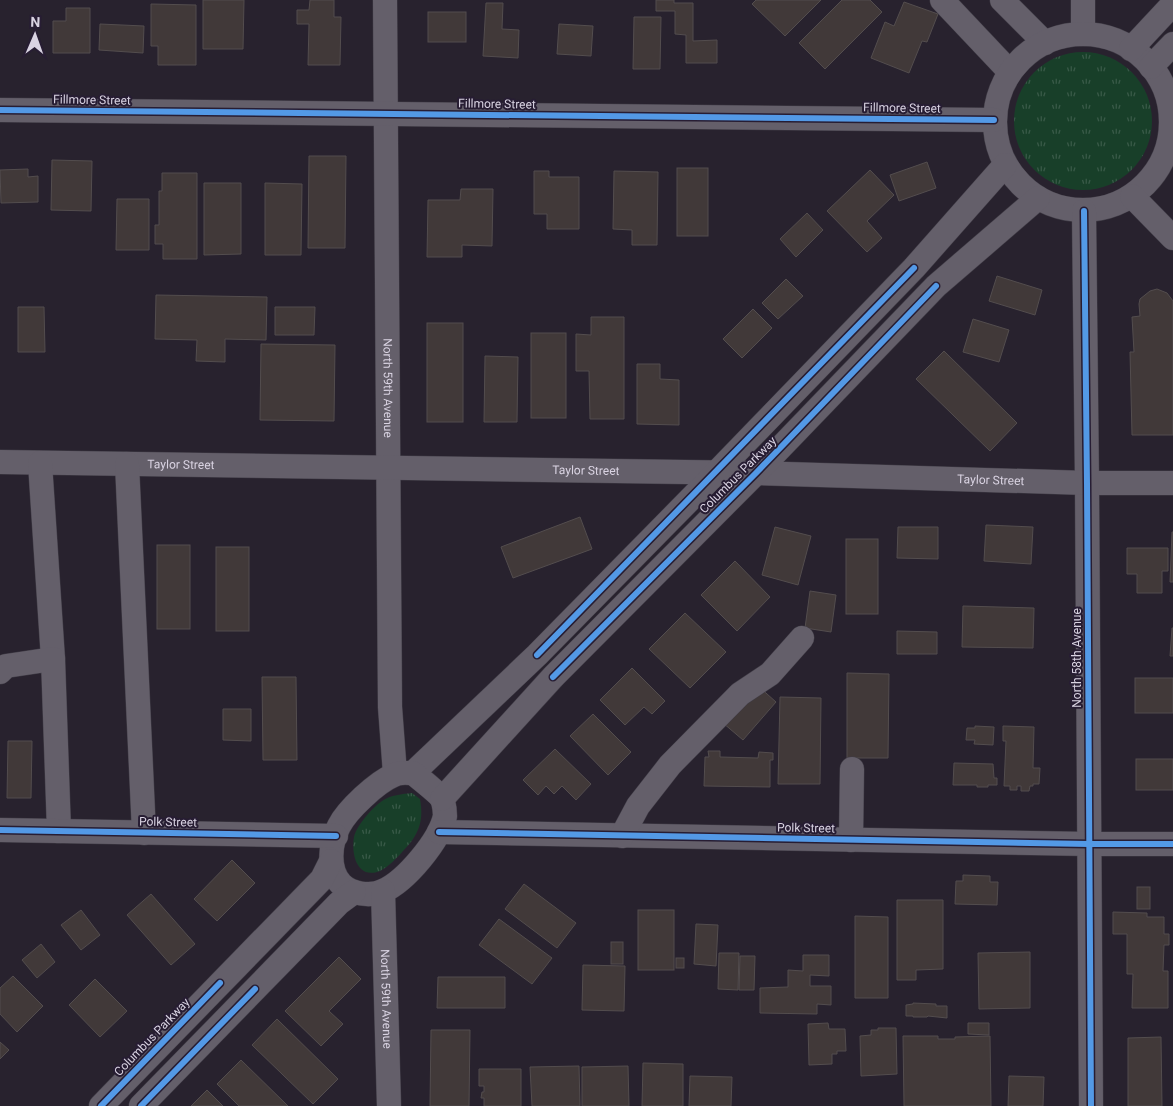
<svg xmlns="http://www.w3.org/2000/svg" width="1173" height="1106" font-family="Roboto,sans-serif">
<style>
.park{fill:url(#park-tufts)}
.building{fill:#413939;stroke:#534d4e}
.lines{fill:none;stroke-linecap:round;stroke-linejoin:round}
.minor-casing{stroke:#413d47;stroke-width:25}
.minor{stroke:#645f6a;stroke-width:24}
.cycleway-casing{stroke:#271d33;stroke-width:9}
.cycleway{stroke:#5399e6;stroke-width:6}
.labels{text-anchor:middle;stroke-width:4;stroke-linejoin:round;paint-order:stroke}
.street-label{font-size:12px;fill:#d9d3e2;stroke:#271d33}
</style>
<defs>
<pattern id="park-tufts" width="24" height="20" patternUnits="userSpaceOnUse" patternTransform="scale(1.25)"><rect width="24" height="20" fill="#183f29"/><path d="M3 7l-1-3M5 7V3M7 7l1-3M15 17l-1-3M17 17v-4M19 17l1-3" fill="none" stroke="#395a48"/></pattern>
</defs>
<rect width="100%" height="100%" fill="#28222e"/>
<g class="park">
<circle cx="1083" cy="121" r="69"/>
<path d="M412 793 420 799C424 821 419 835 403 851 397 858 388 867 380 871 357 880 351 854 354 837 357 825 372 808 382 801 391 795 402 794 412 793Z"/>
</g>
<g class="building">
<path d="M203 0H244L243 49H203Z"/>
<path d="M310 0H334V17H341L340 65H308L309 24H297V10H309Z"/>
<path d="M656 0H674V3H693V41L717 40V63H686V35L675 34V11H656Z"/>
<path d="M756 0H821L785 36 752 4Z"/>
<path d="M842 0H870L882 12 825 69 799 43Z"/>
<path d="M904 2 938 14 927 42 922 41 909 73 871 58 885 22 894 26Z"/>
<path d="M486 3H503L502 29 519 30 518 58 483 56Z"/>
<path d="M151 4 196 5V65H158V46H151Z"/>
<path d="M66 8H90V53H53V21H66Z"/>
<rect x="428" y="12" width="38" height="30"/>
<path d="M634 17H661L660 69H633Z"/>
<path d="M100 24 144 26 143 53 99 50Z"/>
<path d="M559 24 593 26 591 56 557 54Z"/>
<path d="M309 156H346L345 248H308Z"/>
<path d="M52 160 92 161 91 211 51 210Z"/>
<path d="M927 162 936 188 899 201 890 175Z"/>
<rect x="677" y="168" width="31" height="68"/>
<path d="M28 169V177L38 176V202L1 203 0 170Z"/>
<path d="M870 170 894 195 867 221 882 238 867 252 827 211Z"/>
<path d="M534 171H549V177H579V229H547V214H534Z"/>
<path d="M614 171 658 172 657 245H632V230L613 229Z"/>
<path d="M162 173H197V259H163V244H155V225H159V191H162Z"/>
<path d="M204 183H241V254L204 255Z"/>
<path d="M265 183 302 184 301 255H265Z"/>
<path d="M461 189H493L492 246 462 245V257H427L428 200H460Z"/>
<path d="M117 199H149V250H116Z"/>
<path d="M807 213 823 230 796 257 780 239Z"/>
<path d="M997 276 1042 290 1035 315 989 301Z"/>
<path d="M786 279 803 296 778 319 762 303Z"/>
<path d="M1157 289 1167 293 1173 301V435H1132L1130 352H1134L1132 317 1140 316 1139 304 1140 299 1150 291Z"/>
<path d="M156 295 267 297 266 340 225 339V362L196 361 197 340 155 339Z"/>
<path d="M18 307H44L45 352H18Z"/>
<path d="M275 307H315L314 335H275Z"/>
<path d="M753 309 772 328 742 358 723 339Z"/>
<path d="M591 317H624V419H590L589 371H576V334L591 335Z"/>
<path d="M973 319 1009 330 999 362 963 352Z"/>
<rect x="427" y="323" width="36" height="99"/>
<rect x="531" y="333" width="35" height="85"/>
<path d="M261 344 335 345 334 421 260 420Z"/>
<path d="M944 351 1017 423 990 451 916 379Z"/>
<path d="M485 356 518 357 517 422H484Z"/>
<path d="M637 364H660V379L679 380V425L637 424Z"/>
<path d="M580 517 592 549 513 578 501 547Z"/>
<path d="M986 525 1033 527 1031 564 984 561Z"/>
<path d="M775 527 811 536 798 585 762 575Z"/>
<path d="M898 527H938V559L897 558Z"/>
<path d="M1172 532H1173V582H1170Z"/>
<rect x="846" y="539" width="32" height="75"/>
<rect x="157" y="545" width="33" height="84"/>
<rect x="216" y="547" width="33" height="84"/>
<path d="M1127 548H1168V571H1162V593H1137V574H1127Z"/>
<path d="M735 561 770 597 737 631 701 595Z"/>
<path d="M810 591 836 595 831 632 805 628Z"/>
<path d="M963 606 1034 608 1033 648 962 647Z"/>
<path d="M685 613 726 652 690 688 649 649Z"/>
<path d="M1172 628H1173V656H1170Z"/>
<path d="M897 631 937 632V654H897Z"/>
<path d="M632 668 665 701 652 714 644 707 625 725 600 700Z"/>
<path d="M847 673 889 674 888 758H847Z"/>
<path d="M262 677H296L297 760H263Z"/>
<rect x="1135" y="678" width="38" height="35"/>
<path d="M757 685 776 702 743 740 723 723Z"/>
<path d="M780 697 821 698 820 784H778Z"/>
<path d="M223 709H251V741L223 740Z"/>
<path d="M593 714 631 752 608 775 570 736Z"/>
<path d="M975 726 994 727 993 745 974 744 975 740H966L967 728H975Z"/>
<path d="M1003 726 1034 727 1033 768H1040L1039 784H1033V786H1030L1029 791H1021V786H1017V790H1010V786H1004L1006 741H1003Z"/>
<path d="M8 741H32L31 798H7Z"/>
<path d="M555 749 591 784 576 800 562 786 554 794 546 786 538 795 523 780Z"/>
<path d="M708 751H720V757L758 758 759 752 773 753V760H770V787L704 786 705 757H709Z"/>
<rect x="1136" y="759" width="37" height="31"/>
<path d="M954 763 993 764 994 778H997V785H988V787H977V785H953Z"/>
<path d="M232 860 255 883 217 921 194 899Z"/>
<path d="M963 875 990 876V882H998L997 905 955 904 956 881H963Z"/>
<path d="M524 884 576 923 557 948 505 909Z"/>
<rect x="1137" y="887" width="13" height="22"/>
<path d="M151 894 195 944 171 965 127 915Z"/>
<path d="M897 900H943V969L916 970V980H897Z"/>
<path d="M81 910 100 935 81 950 61 925Z"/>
<rect x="638" y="910" width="36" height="60"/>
<path d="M1113 912 1147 913V917H1164V934H1169V945H1164L1163 971H1168V1008H1132L1133 974H1127V934H1113Z"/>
<path d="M855 916 888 917V998H855Z"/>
<path d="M499 919 552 958 532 984 479 945Z"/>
<path d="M696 924 718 925 716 966 694 964Z"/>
<rect x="611" y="942" width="12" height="22"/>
<path d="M41 944 55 962 37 978 22 960Z"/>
<path d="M1030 952V1008L979 1009 978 953Z"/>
<path d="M719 953H739L738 990 718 989Z"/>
<path d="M803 955H829V976L810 975V986H831V1005L817 1004V1014L760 1013V988L788 987V970L803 971Z"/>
<path d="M740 956H755L754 990H739Z"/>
<path d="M339 957 361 979 329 1011 343 1024 321 1046 285 1011Z"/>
<rect x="676" y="958" width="8" height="10"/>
<path d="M583 965 625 966 624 1011 582 1010Z"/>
<path d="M13 976 43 1006 17 1032 0 1014V988Z"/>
<path d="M438 977H505V1008H437Z"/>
<path d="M95 979 127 1011 100 1037 69 1005Z"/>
<path d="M913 1003 936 1004V1006H947V1018L928 1016 927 1017H913V1016H906V1005L913 1004Z"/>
<path d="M277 1019 338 1079 313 1104 252 1045Z"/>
<path d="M828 1023 829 1029H845L846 1051H837V1054H832V1064L809 1065 808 1024Z"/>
<path d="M968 1023H989V1035L968 1034Z"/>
<path d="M878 1028H896L897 1074 861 1076 860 1036 871 1035V1030H878Z"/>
<path d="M431 1030H470L469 1106H430Z"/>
<path d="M903 1036H938V1039H955V1037L990 1036 991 1106H904Z"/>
<path d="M1161 1037 1162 1106H1128V1038Z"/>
<path d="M0 1042 9 1050 0 1059Z"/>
<path d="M241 1060 288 1106H239L217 1084Z"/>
<path d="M643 1063 683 1064V1106H642Z"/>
<path d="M579 1066 580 1106H532L530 1067Z"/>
<path d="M628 1066 629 1106H582V1067Z"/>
<path d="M479 1069H521V1106H484V1098H481L482 1092H484V1086H479Z"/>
<path d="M690 1076 732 1077 731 1106H689Z"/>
<path d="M1009 1076 1044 1077 1043 1106H1008Z"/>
<path d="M207 1090 223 1106H191Z"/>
</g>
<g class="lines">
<g class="minor-casing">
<g id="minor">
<path id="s1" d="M385 0 390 707 395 774"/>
<path d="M942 0 1010 72"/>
<path d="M1002 0 1045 43"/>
<path d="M1083 0V34"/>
<circle cx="1083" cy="122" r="88"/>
<path d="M1131 49 1173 4"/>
<path d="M1151 67 1173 44"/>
<path d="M0 110 994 120"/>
<path d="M1132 196 1173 238"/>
<path d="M1084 211 1087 483 1091 1106"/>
<path id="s2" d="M0 462 756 473 1087 483H1173"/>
<path d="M40 463 53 659"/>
<path d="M127 464 144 833"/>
<path d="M0 672 6 666 53 659 59 831"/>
<path d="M413 773 537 655 716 473 914 268 1005 165"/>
<path d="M413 773C419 778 441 795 443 801 444 805 445 812 445 816 440 840 406 881 383 891 370 897 351 894 341 884 327 869 330 843 339 826 347 810 377 782 394 775 399 772 407 773 413 773Z"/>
<path d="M442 799 553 677 756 473 936 286 1038 198"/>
<path d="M0 830 336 836"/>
<path d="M439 832 1089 844H1173"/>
<path d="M622 836 638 806 670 765 740 694 770 674 802 638"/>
<path d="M851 840 852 769"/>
<path id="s3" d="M383 891 389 1106"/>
<path d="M101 1106 322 879 331 861"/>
<path d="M141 1106 339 903 354 892"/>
</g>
</g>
<use href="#minor" class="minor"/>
<g class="cycleway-casing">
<g id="cycleway">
<path d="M0 110 994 120"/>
<path d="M1084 211 1087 483 1091 1106"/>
<path d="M537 655 914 268"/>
<path d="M553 677 756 473 936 286"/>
<path d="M0 830 336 836"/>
<path d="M439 832 1089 844H1173"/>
<path d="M101 1106 220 983"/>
<path d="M141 1106 255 989"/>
</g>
</g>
<use href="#cycleway" class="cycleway"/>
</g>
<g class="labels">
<g class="street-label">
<text transform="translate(92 100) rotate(1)" y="4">Fillmore Street</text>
<text transform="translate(497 104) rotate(1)" y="4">Fillmore Street</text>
<text transform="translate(902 108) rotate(1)" y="4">Fillmore Street</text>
<text dy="4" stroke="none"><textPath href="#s1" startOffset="388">North 59th Avenue</textPath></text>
<text dy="4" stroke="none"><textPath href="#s2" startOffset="181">Taylor Street</textPath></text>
<text dy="4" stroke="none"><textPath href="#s2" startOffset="586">Taylor Street</textPath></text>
<text transform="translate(738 475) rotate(-45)" y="4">Columbus Parkway</text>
<text dy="4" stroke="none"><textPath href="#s2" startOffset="991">Taylor Street</textPath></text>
<text transform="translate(1077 658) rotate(-90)" y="4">North 58th Avenue</text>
<text transform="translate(168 822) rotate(1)" y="4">Polk Street</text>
<text transform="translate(806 828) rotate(1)" y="4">Polk Street</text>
<text dy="4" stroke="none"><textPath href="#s3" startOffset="108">North 59th Avenue</textPath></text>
<text transform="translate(152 1037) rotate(-46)" y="4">Columbus Parkway</text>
</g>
</g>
<g transform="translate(35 35) rotate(2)" stroke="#271d33" stroke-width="4" paint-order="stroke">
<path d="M0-4L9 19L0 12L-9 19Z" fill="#d9d3e2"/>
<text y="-8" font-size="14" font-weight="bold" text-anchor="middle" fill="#d9d3e2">N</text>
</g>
</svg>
